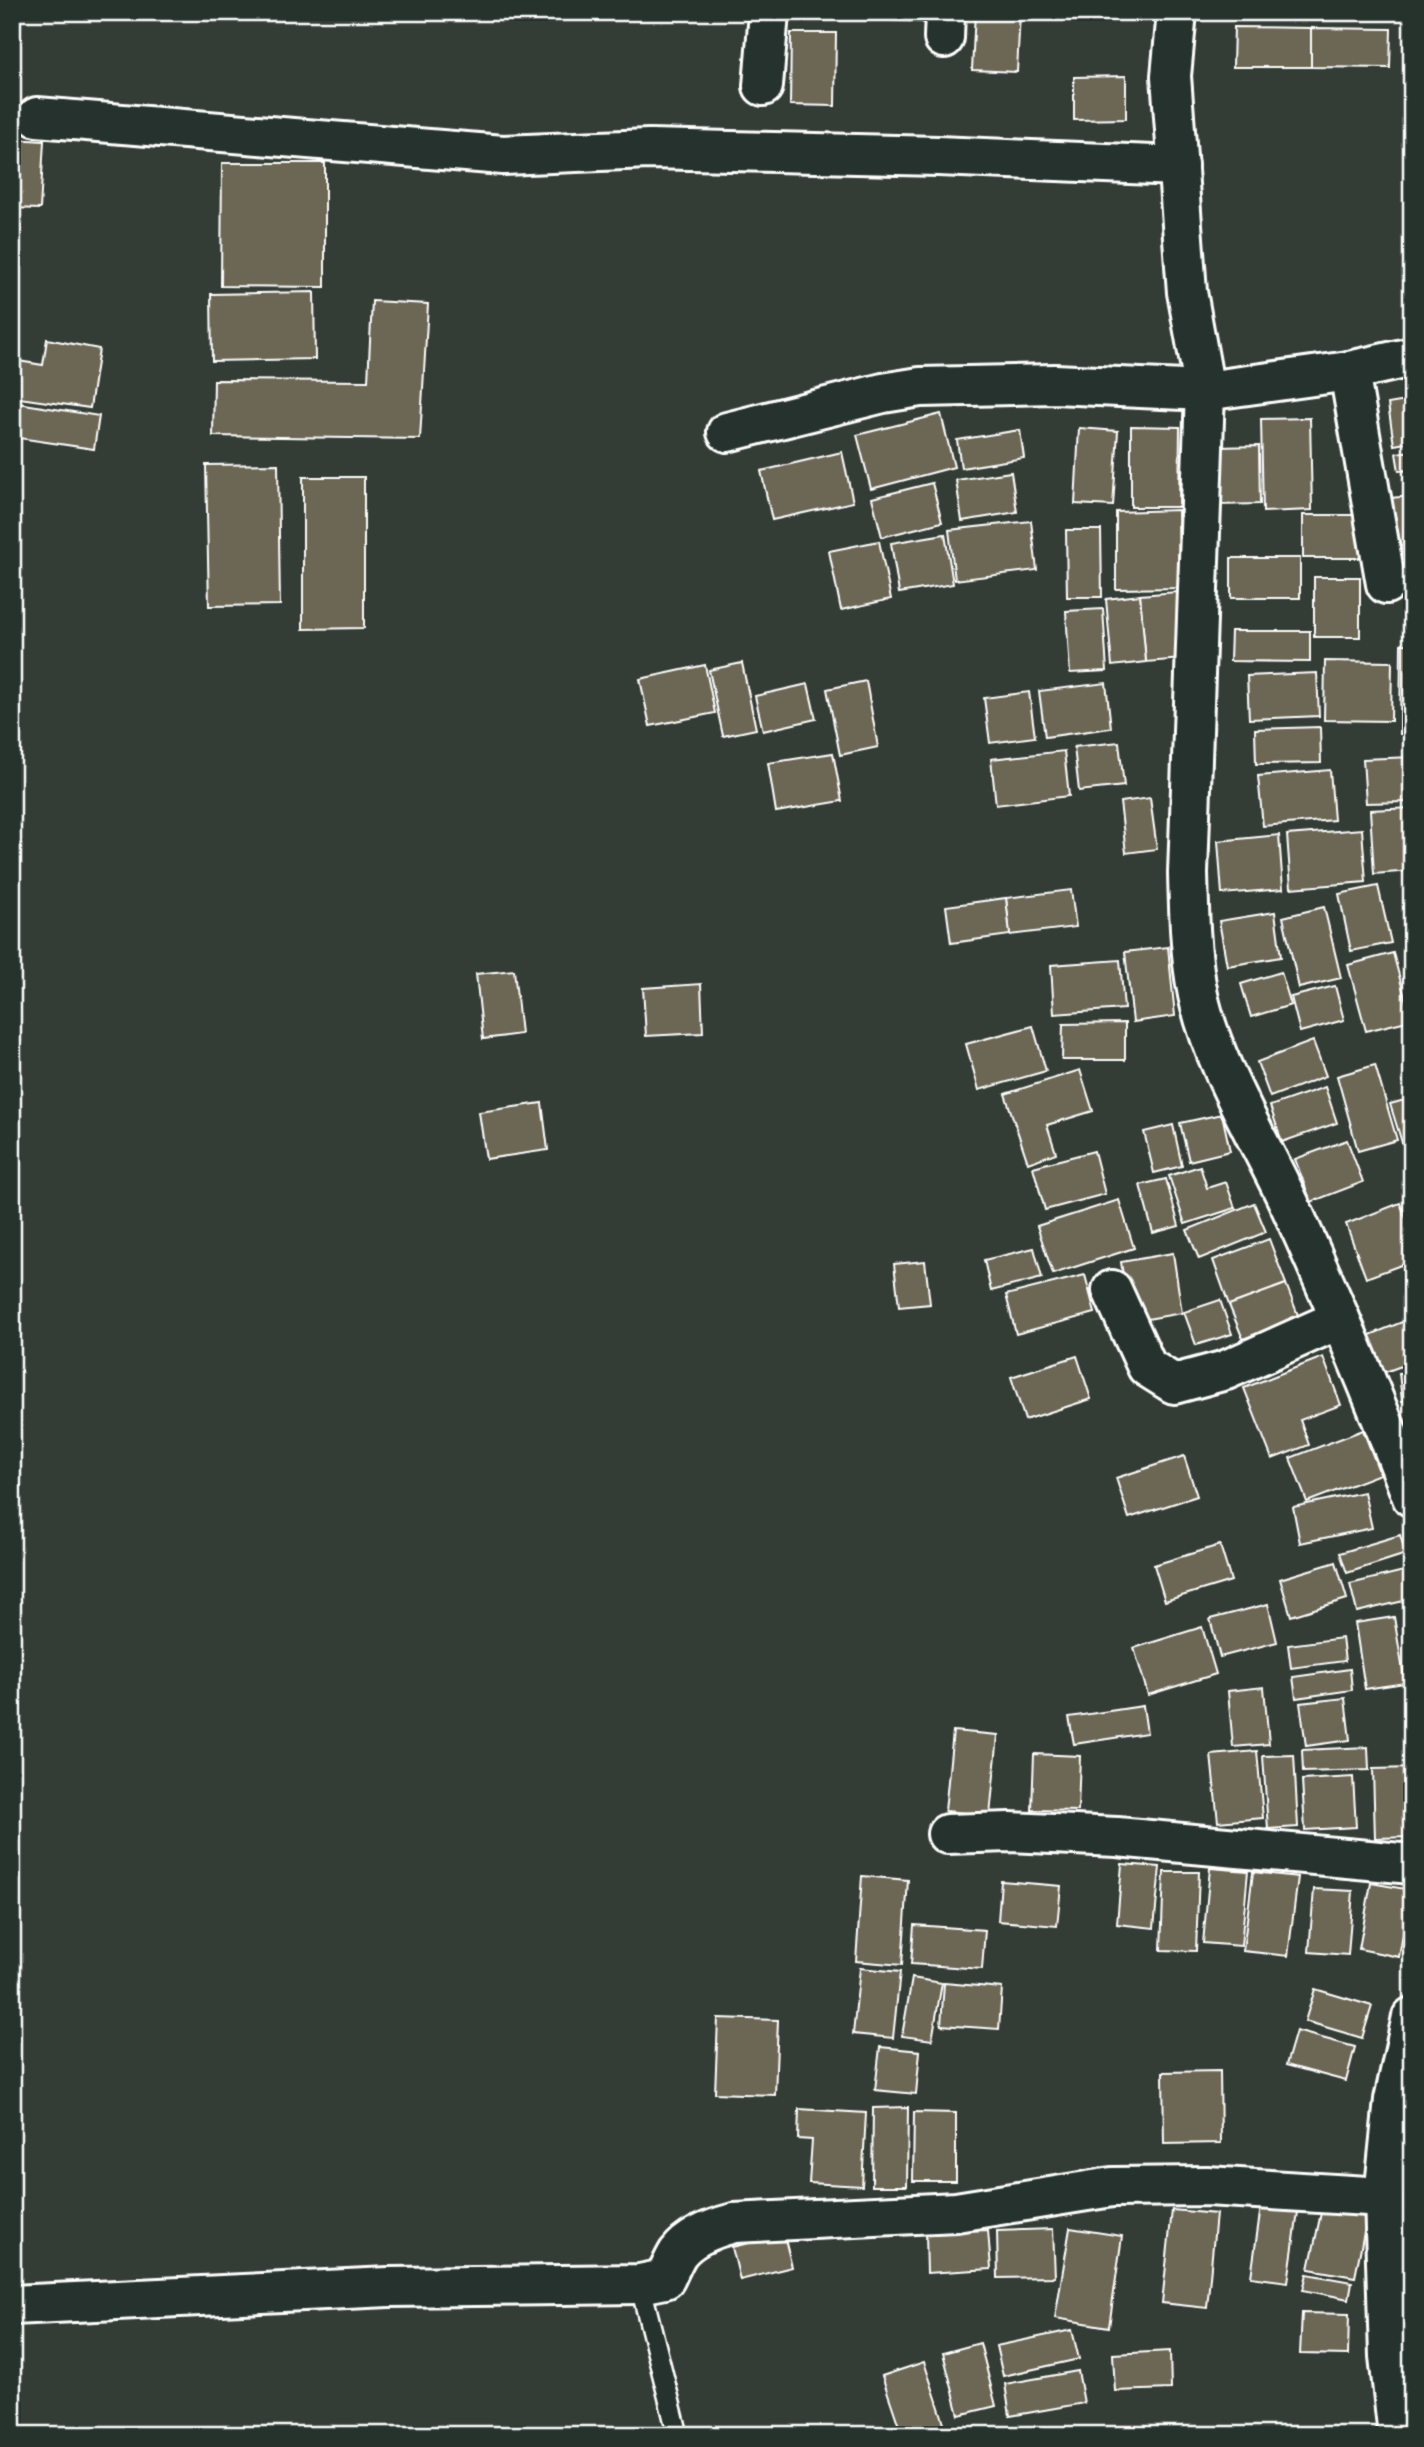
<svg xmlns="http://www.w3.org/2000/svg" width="1424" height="2447" font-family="'Balsamiq Sans',sans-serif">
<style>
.building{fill:#6c6655;stroke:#fff;stroke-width:2}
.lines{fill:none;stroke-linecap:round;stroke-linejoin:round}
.lane-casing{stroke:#fff;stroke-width:24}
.street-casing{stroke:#fff;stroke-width:44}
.lane{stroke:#26332d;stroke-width:19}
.street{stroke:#26332d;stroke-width:38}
</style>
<rect width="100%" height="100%" fill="#343d35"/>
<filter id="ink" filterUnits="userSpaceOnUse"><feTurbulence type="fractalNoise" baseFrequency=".0143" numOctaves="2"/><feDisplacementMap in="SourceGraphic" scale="14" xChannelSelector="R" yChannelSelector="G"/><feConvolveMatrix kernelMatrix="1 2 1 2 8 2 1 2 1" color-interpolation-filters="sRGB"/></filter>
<g filter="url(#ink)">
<g class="building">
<path d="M794 12H925V22L794 15Z"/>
<path d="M975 12H1020L1017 72 972 70Z"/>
<path d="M1234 27 1311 28V67H1233Z"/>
<path d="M1311 28 1391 29 1390 68 1311 67Z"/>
<path d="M791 33H836L835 106 790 105Z"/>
<path d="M1126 76V119L1074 120V77Z"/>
<path d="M12 139 44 141 40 209 12 208Z"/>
<path d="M222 163H325V287L221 286Z"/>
<path d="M314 292 315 359 212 361 211 294Z"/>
<path d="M372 301 428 304 420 439 213 436 214 380 368 381Z"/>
<path d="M47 339 99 349 90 408 12 397V360L43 365Z"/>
<path d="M1412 400V442L1394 445 1388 404Z"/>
<path d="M12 402 99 416 94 449 12 437Z"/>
<path d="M941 414 954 467 871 489 857 435Z"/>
<path d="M1310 418 1312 510 1263 512 1261 419Z"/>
<path d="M1131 426 1180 427 1179 507H1131Z"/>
<path d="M1079 428 1118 431 1113 506 1075 504Z"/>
<path d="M1020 430 1024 458 961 468 957 440Z"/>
<path d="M1259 446 1260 504 1217 505 1216 447Z"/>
<path d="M1412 451V470L1399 471 1396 453Z"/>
<path d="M842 452 853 502 772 520 761 471Z"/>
<path d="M278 464 280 605 209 606 206 465Z"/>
<path d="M1011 472 1017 512 962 521 956 480Z"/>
<path d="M303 477H364V628L303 629Z"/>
<path d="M932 483 942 522 882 537 872 498Z"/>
<path d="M1412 496V545L1393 546 1390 498Z"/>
<path d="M1178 510 1179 588 1116 589V512Z"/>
<rect x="1303" y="515" width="63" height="43"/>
<path d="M1031 521 1037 570 955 580 949 530Z"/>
<path d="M1066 530H1101L1102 597H1067Z"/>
<path d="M945 534 953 584 899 593 891 543Z"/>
<path d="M879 541 891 599 841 610 829 551Z"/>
<rect x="1231" y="558" width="69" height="40"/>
<rect x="1314" y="577" width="46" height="60"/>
<path d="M1177 592 1183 659 1146 662 1140 595Z"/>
<path d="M1140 595 1146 662 1112 666 1106 599Z"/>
<path d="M1103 609 1107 671 1070 673 1066 611Z"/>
<path d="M1231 631H1310V662L1230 661Z"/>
<path d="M1401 644H1412V734H1400Z"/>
<path d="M1325 661 1392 662 1391 721 1324 720Z"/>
<path d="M742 663 756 729 723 736 709 670Z"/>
<path d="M705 665 715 713 650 726 640 679Z"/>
<path d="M1317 673 1319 716 1249 719 1247 676Z"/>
<path d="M866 681 878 747 840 755 827 689Z"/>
<path d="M1106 683 1111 728 1045 737 1039 691Z"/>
<path d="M808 684 816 719 763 731 755 696Z"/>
<path d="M1029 692 1035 737 990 743 984 698Z"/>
<path d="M1320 727 1321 763 1256 764 1255 729Z"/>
<path d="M1119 742 1124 786 1079 791 1074 747Z"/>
<path d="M1064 751 1069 796 996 805 991 759Z"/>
<path d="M833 753 842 801 776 812 768 763Z"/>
<path d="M1412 757V782H1406V802L1366 803 1363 759Z"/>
<path d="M1330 770 1334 820 1263 826 1258 776Z"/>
<path d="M1150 798 1157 849 1126 853 1120 802Z"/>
<path d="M1412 808V871L1374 874 1370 810Z"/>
<path d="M1362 829 1366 882 1291 888 1287 835Z"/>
<path d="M1279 835 1283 889 1222 894 1218 841Z"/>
<path d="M1378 886 1391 943 1351 951 1339 894Z"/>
<path d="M1071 890 1076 927 1010 935 1006 898Z"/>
<path d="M1006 898 1010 935 951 943 946 906Z"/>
<path d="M1324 907 1341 978 1299 988 1283 917Z"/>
<path d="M1275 912 1281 957 1227 966 1219 921Z"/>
<path d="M1412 942V968L1406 943Z"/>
<path d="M1168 947 1175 1016 1133 1022 1125 952Z"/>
<path d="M1393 953 1411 1020 1366 1031 1348 965Z"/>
<path d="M1120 960 1124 1009 1054 1014 1051 965Z"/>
<path d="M514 970 521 1034 483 1039 476 974Z"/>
<path d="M1281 972 1291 1005 1251 1017 1241 984Z"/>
<path d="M701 984 703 1033 646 1036 643 988Z"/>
<path d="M1335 986 1344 1020 1300 1032 1291 997Z"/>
<path d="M1125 1023V1060H1062L1063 1024Z"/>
<path d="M1033 1026 1046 1071 979 1090 966 1044Z"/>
<path d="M1313 1041 1326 1076 1270 1097 1257 1062Z"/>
<path d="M1375 1065 1397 1140 1358 1151 1337 1076Z"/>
<path d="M1080 1070 1093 1111 1047 1125 1056 1153 1028 1163 1005 1094Z"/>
<path d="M1325 1087 1337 1123 1282 1142 1270 1106Z"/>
<path d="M1412 1098V1175L1390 1104Z"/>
<path d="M542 1103 548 1150 486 1159 479 1112Z"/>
<path d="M1222 1114 1230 1151 1189 1161 1180 1123Z"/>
<path d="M1173 1125 1182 1166 1154 1173 1144 1132Z"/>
<path d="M1347 1140 1363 1182 1311 1202 1295 1159Z"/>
<path d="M1094 1151 1105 1194 1045 1210 1033 1167Z"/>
<path d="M1200 1166 1207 1188 1226 1182 1235 1208 1185 1224 1169 1176Z"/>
<path d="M1166 1179 1179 1226 1153 1233 1140 1185Z"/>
<path d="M1119 1200 1134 1248 1053 1274 1037 1226Z"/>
<path d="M1254 1203 1266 1232 1199 1259 1187 1230Z"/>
<path d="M1400 1203 1412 1233V1261L1366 1278 1346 1224Z"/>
<path d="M1269 1239 1286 1284 1229 1305 1213 1260Z"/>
<path d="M1034 1248 1042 1278 991 1291 984 1260Z"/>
<path d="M1173 1253 1182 1313 1130 1322 1121 1262Z"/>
<path d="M925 1261 930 1304 899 1307 894 1264Z"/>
<path d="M1085 1275 1095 1313 1016 1334 1006 1295Z"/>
<path d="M1286 1284 1299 1318 1243 1339 1229 1305Z"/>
<path d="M1220 1300 1232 1334 1196 1345 1184 1312Z"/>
<path d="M1412 1318V1362L1380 1374 1365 1337Z"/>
<path d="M1077 1356 1091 1399 1025 1420 1011 1377Z"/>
<path d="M1323 1357 1341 1405 1300 1420 1309 1445 1272 1459 1244 1388Z"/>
<path d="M1412 1372V1400L1402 1401 1399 1373Z"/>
<path d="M1363 1430 1380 1474 1307 1502 1290 1458Z"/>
<path d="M1184 1456 1197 1496 1129 1518 1116 1478Z"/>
<path d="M1364 1492 1372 1528 1300 1543 1293 1507Z"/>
<path d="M1400 1535 1406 1554 1347 1573 1340 1553Z"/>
<path d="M1220 1545 1231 1581 1165 1601 1154 1565Z"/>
<path d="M1336 1562 1347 1599 1291 1616 1280 1579Z"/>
<path d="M1412 1569V1599L1357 1612 1350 1584Z"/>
<path d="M1268 1604 1277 1642 1220 1657 1210 1619Z"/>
<path d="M1394 1617 1405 1683 1365 1689 1355 1623Z"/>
<path d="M1202 1627 1216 1674 1148 1695 1134 1648Z"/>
<path d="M1342 1638 1345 1661 1291 1668 1288 1645Z"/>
<path d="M1350 1669 1352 1690 1296 1698 1293 1677Z"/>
<path d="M1264 1687 1269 1744 1233 1747 1228 1691Z"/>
<path d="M1345 1698 1350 1740 1306 1746 1300 1703Z"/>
<path d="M1143 1706 1147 1733 1074 1744 1069 1717Z"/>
<path d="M953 1731 998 1735 990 1815 945 1811Z"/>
<path d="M1368 1747 1369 1770 1303 1772 1302 1750Z"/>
<path d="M1257 1751 1263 1818 1218 1822 1211 1755Z"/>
<path d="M1034 1754 1080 1756 1078 1811 1032 1810Z"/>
<path d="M1294 1755 1298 1827 1268 1829 1263 1756Z"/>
<path d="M1412 1768V1837L1375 1838 1373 1769Z"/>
<path d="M1353 1777 1356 1827 1305 1830 1302 1780Z"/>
<path d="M1122 1864 1160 1867 1154 1928 1117 1924Z"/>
<path d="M1210 1868 1248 1871 1241 1946 1203 1943Z"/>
<path d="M1164 1872H1199L1196 1951 1161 1950Z"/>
<path d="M1253 1872 1298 1877 1288 1956 1243 1951Z"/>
<path d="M862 1876 908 1880 902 1965 856 1961Z"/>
<path d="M1001 1881 1061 1886 1057 1926 998 1921Z"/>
<path d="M1371 1883 1411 1890 1399 1957 1359 1949Z"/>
<path d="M1314 1889 1353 1891 1348 1955 1309 1952Z"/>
<path d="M914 1925 985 1930 982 1969 911 1964Z"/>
<path d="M860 1968 900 1972 893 2038 853 2034Z"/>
<path d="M912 1978 942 1983 932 2040 902 2036Z"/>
<path d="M944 1983 1002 1988 999 2029 941 2025Z"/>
<path d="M1315 1989 1372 2006 1362 2038 1305 2021Z"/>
<path d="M718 2018 778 2020 775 2095 715 2093Z"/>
<path d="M1296 2031 1355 2047 1346 2081 1286 2065Z"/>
<path d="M880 2047 920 2051 916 2094 875 2090Z"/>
<path d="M1220 2071 1221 2143 1164 2144 1163 2072Z"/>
<path d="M908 2107 907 2186H872L873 2108Z"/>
<path d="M799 2109 866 2113 862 2186 809 2183 812 2140 798 2139Z"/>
<path d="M914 2112 956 2113V2181H913Z"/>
<path d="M1261 2206 1298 2212 1288 2282 1251 2277Z"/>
<path d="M1322 2208 1367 2217 1355 2277 1309 2269Z"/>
<path d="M1172 2210 1216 2214 1207 2308 1162 2303Z"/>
<path d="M1070 2228 1122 2236 1109 2327 1055 2318Z"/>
<path d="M1053 2229 1055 2277 998 2278 997 2231Z"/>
<path d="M988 2230 991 2269 927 2273 926 2233Z"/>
<path d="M784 2235 792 2267 740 2280 732 2247Z"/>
<path d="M1403 2252H1412V2320H1404Z"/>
<path d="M1307 2274 1352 2282 1349 2299 1303 2290Z"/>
<path d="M1302 2313 1349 2314 1348 2355 1300 2354Z"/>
<path d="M1072 2330 1079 2359 1003 2376 996 2346Z"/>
<path d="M980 2343 996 2406 959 2415 943 2353Z"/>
<path d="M1170 2351 1171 2389 1115 2391 1113 2354Z"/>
<path d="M924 2362 948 2435H902L882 2376Z"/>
<path d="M1078 2371 1084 2403 1010 2416 1005 2384Z"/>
<path d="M1064 2429 1065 2435H1037Z"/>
</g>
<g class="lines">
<g class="lane-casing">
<path id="lane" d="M640 2284 678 2435"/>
</g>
<g class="street-casing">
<g id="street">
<path d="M1177 12 1171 76 1187 292 1205 391 1188 873C1189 914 1190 955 1198 995 1213 1064 1259 1139 1289 1203 1333 1300 1375 1398 1412 1497"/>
<path d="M944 38 945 12"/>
<path d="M763 86 769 12"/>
<path d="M37 117 503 155 649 149 938 156 1178 166"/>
<path d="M1349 371 1386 584"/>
<path d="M727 432 883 393 920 387 1055 384 1205 391 1349 371 1412 357"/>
<path d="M1112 1290 1147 1367 1174 1384 1226 1370 1340 1319"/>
<path d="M947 1834 1010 1832 1117 1837 1412 1864"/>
<path d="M12 2305 389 2287 640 2284 665 2279C669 2271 673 2261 678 2253 691 2236 714 2228 734 2223L956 2212 1112 2187 1207 2186 1384 2197"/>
<path d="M1398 2435 1389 2356 1384 2197 1394 2100 1412 2017"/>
</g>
</g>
<use href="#lane" class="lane"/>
<use href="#street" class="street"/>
</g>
</g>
<rect width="1424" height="2447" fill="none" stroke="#26332d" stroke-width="42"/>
<rect x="21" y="21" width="1382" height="2405" fill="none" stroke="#fff" stroke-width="2.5" filter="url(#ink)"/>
</svg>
